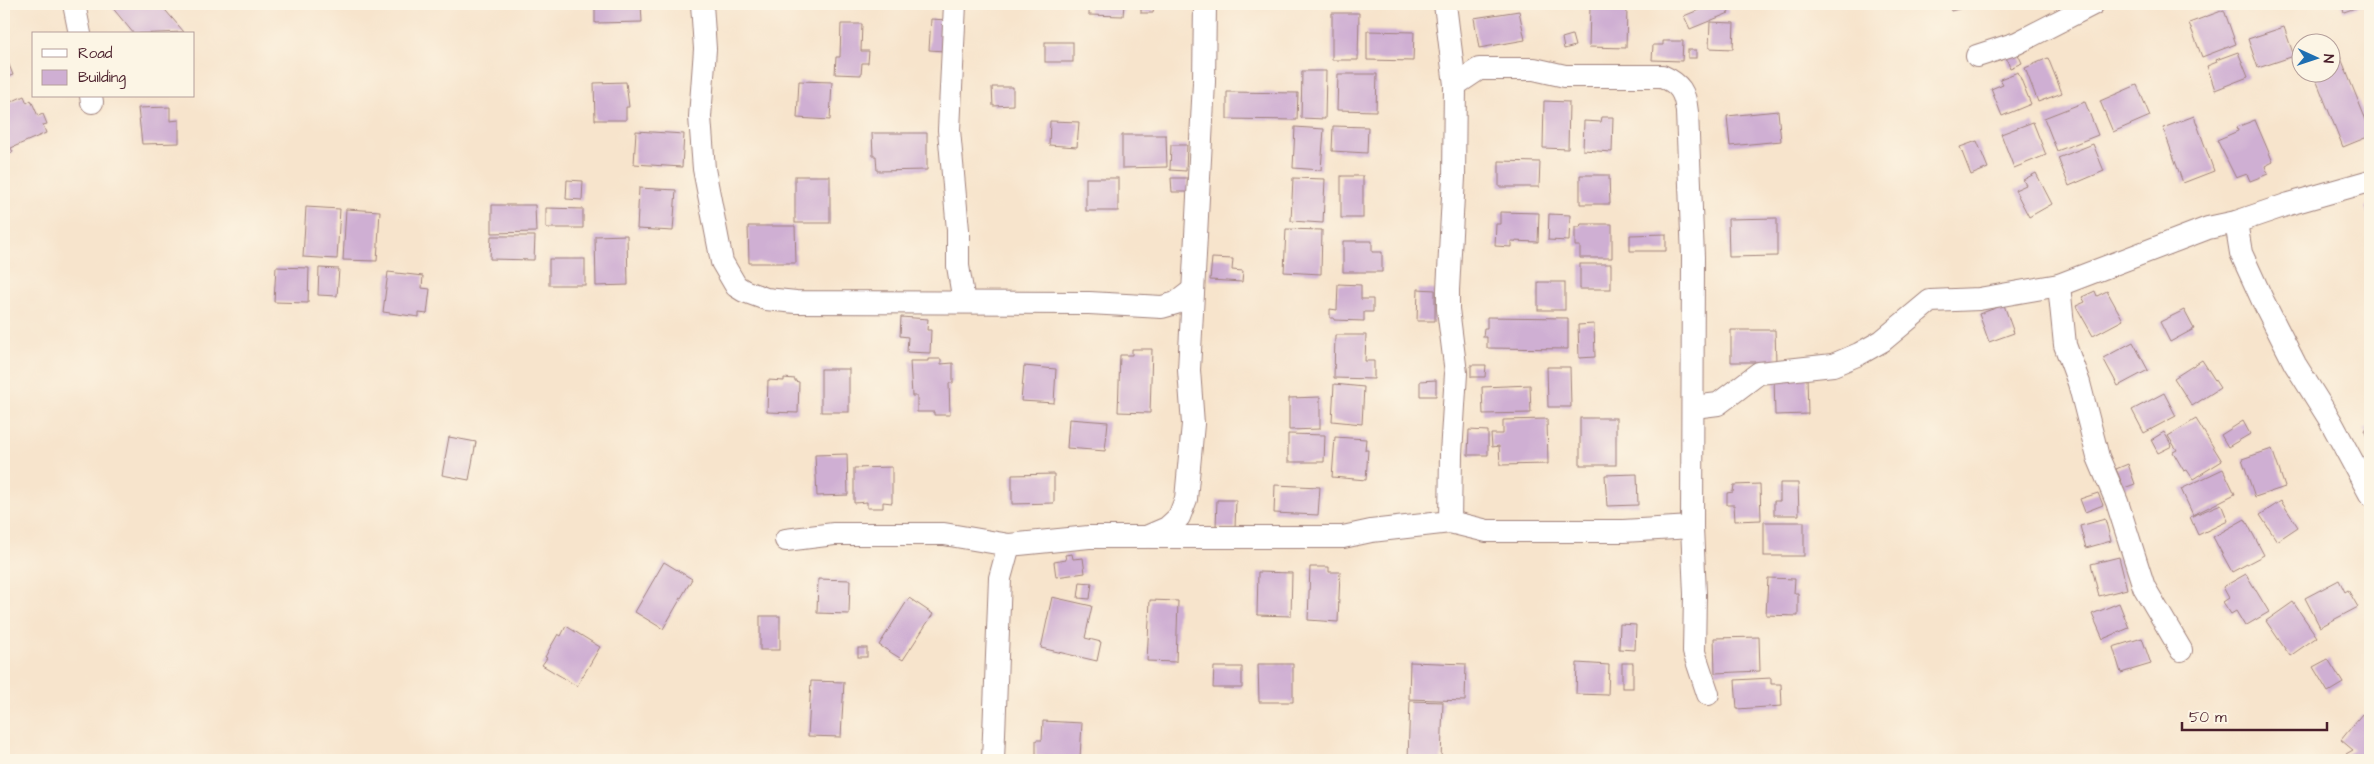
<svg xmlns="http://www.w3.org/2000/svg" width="2374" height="764" font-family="'Architects Daughter',sans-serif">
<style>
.building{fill:#cfafd3}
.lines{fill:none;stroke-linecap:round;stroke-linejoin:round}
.minor-casing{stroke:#a0827c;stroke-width:24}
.minor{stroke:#fff;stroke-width:22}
</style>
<rect width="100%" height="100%" fill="#fcf5e5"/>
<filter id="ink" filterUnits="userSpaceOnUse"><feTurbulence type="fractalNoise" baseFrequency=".02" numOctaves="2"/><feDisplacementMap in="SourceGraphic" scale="10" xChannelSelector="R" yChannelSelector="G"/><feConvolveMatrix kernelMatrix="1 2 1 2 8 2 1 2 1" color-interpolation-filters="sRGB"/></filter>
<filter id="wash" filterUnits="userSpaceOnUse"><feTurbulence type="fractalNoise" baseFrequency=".0096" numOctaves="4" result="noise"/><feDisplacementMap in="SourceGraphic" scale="20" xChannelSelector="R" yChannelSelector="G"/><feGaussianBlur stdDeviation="1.12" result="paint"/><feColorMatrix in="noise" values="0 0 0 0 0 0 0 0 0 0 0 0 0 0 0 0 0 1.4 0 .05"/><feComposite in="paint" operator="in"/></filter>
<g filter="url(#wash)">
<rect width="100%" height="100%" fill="#f7e4cc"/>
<g id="blocks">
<g class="building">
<path d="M113 4H160L184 32 134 34 111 6Z"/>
<path d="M595 4H641L642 22 595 23Z"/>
<path d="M1089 4H1124L1123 16 1089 15Z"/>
<path d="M1141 4H1154L1153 13H1141Z"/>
<path d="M1713 4H1725L1729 13 1690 29 1684 16Z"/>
<path d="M1949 4H1978L1951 11Z"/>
<path d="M2341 4H2366L2344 12Z"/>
<path d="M1590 7 1627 8 1626 48 1589 47Z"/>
<path d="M2224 10 2236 44 2202 57 2189 23Z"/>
<path d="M1519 11 1525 40 1479 48 1474 18Z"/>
<path d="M1332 13H1359L1358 60H1332Z"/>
<path d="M931 19 947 20 945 51 929 50Z"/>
<path d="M1710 22 1734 23 1733 49 1709 48Z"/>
<path d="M841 24H862L861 51H869L868 63H862L861 75 835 74 836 57H840Z"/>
<path d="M2284 27 2294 56 2258 68 2248 39Z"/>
<path d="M1367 31 1414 32 1413 61 1367 60Z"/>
<path d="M1572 35 1575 46 1564 49 1562 38Z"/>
<path d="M1663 41H1683L1682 61 1652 60 1653 45H1663Z"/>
<rect x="1045" y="42" width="28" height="20"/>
<rect x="1688" y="50" width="8" height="8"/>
<path d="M2338 51 2370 130V136L2343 147 2313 72H2332V54Z"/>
<path d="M4 52 13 75 4 78Z"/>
<path d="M2017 52 2022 63 2010 68 2006 57Z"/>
<path d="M2238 52 2248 77 2215 90 2207 66 2217 62 2216 60Z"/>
<path d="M2048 58 2062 93 2038 102 2025 68Z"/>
<path d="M1302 71H1326L1325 119 1301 118Z"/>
<path d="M2018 72 2031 104 2002 116 1991 89 2003 84 2000 79Z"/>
<path d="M1338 74H1377L1376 111 1337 110Z"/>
<path d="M799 81 832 82 830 120 797 118Z"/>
<path d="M626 82 629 107H626V120H595L594 83Z"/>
<path d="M2137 85 2150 116 2113 132 2100 101Z"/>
<path d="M992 87H1013V105L993 106Z"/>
<path d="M1227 92 1298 93 1297 120 1227 119Z"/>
<path d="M24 96 27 103 31 100 38 116 43 114 47 124 43 125 46 133 11 148 13 152 4 156V105Z"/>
<path d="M1544 101 1569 102 1568 149 1543 148Z"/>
<path d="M2085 102 2098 135 2057 151 2044 118Z"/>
<path d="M170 107V121L179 120V143L142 144 138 108Z"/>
<path d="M1778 111 1781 141 1730 146 1727 116Z"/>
<path d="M2194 116 2214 171 2183 183 2163 128Z"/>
<path d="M1602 117H1613L1612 152 1583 150 1584 121 1601 122Z"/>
<path d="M2255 120 2273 162 2265 166 2268 174 2250 181 2247 174 2236 178 2217 140 2238 131 2237 127Z"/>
<path d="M1050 121 1079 122 1077 147 1049 145Z"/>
<path d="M2033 122 2046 155 2014 168 2001 134Z"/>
<path d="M1333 126 1368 127 1367 153 1332 151Z"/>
<path d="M1295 127 1324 129 1321 170 1293 168Z"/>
<path d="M636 131 684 134 682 167 634 164Z"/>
<path d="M872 133H927V170L877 171 876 156H873Z"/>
<path d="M1122 135H1166L1167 167 1122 168Z"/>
<path d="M1977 141 1988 168 1971 175 1960 147Z"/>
<path d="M2093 144 2104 171 2069 186 2058 158Z"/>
<path d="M1171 145H1187L1186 171 1170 170Z"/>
<path d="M1499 161 1540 162 1539 187H1499Z"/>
<path d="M2036 173 2052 204 2029 217 2015 190 2026 185 2023 180Z"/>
<path d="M1580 175H1609L1610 204H1580Z"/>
<rect x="795" y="176" width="35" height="47"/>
<rect x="1341" y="176" width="22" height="42"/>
<rect x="1086" y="178" width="32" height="33"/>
<path d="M1171 178H1188V192H1172Z"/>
<path d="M1293 178 1325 179 1323 223 1291 221Z"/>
<path d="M567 180 583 181 582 200 566 199Z"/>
<path d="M639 188 676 190 673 231 637 229Z"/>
<path d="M492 205H535L536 232 492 233Z"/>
<path d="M2370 205V222L2365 207Z"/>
<path d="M306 207 340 209 337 259 303 257Z"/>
<path d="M546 208 583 209V228H546Z"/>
<path d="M346 209 380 211 377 261 343 260Z"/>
<path d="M1500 212 1539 213 1538 242 1511 241V247L1495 246 1496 224H1500Z"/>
<path d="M1549 214 1570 215 1569 241 1548 240Z"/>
<path d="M1777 218V256L1729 257 1728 219Z"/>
<path d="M1581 224H1612V258H1580V246H1575V227H1580Z"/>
<path d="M748 226H795L796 263H749Z"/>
<path d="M1286 229 1322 230 1321 274 1284 272Z"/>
<path d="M1666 234V251H1630V235Z"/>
<path d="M627 235 628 285 596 286 595 236Z"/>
<path d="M491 236H535L534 260 490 259Z"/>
<path d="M1343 241H1372V252H1382V272H1343Z"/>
<path d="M1212 258 1233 259 1232 270 1243 271 1242 282 1210 280Z"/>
<rect x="549" y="259" width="36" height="26"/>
<rect x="1580" y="264" width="31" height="25"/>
<path d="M276 267 309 268 308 303 274 302Z"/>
<path d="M319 268 339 269 337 296 318 295Z"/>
<path d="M388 272 423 276 422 288 430 289 427 314 419 313V317L383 312Z"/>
<rect x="1538" y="282" width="27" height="28"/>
<path d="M1338 284 1361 285V299H1373V312H1364V321L1334 320V318H1330V309L1337 310Z"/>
<path d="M1418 289 1435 290V321H1417Z"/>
<path d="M2095 291 2097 296 2107 291 2123 320 2093 336 2076 306 2085 302 2082 297Z"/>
<path d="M2004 305 2014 333 1989 342 1979 314Z"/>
<path d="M2184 310 2194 329 2170 342 2160 322Z"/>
<path d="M901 317 928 319 927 330H931L930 353 907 352 908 337 900 336Z"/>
<path d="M1487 317 1568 318V349L1487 348V337H1483L1484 328H1487Z"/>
<path d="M1594 324 1595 357 1579 358 1578 325Z"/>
<path d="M1731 330H1775L1776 362H1731Z"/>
<path d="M1335 335H1366L1365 361H1374V379L1334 378Z"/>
<path d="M2133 342 2148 370 2118 386 2103 358Z"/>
<path d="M1132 349H1152L1150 413 1118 412 1120 355H1132Z"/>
<path d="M928 359H941V364L953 363V383H949L950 415H934V412H917V396H912L910 361H928Z"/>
<path d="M2202 360 2220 388 2192 406 2174 378Z"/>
<path d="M1471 365H1486L1485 377H1471Z"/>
<path d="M1024 366 1056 369 1054 403 1021 401Z"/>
<path d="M1547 367H1570L1571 407H1548Z"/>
<rect x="821" y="369" width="28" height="43"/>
<path d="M1807 376 1808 414 1775 415 1774 377Z"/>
<path d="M784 378 795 379V381L799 382 798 413 767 412 768 380 784 381Z"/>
<path d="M1436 380V396H1420V381Z"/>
<path d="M1334 384 1364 387 1362 424 1332 421Z"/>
<path d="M1530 385 1531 413 1483 414 1482 387Z"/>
<path d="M2164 393 2176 416 2144 433 2132 410Z"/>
<path d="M1320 397V429L1289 430V398Z"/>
<rect x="1580" y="418" width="36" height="47"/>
<path d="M1069 419 1108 422 1105 451 1067 448Z"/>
<path d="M1547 419 1548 464 1500 465 1499 446 1492 447 1491 434H1503V420Z"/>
<path d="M2196 419 2222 461 2193 479 2187 470 2184 471 2173 452 2177 450 2168 436Z"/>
<path d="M2243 421 2250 434 2228 447 2221 435Z"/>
<path d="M2370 427V444L2364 430Z"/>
<path d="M1469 430 1488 431V455H1468Z"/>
<path d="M2164 432 2172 446 2158 453 2151 440Z"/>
<path d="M1288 434 1325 435 1324 462H1288Z"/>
<path d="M449 437 476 442 469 480 442 475Z"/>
<path d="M1335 437 1366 439 1365 450H1368L1366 480 1332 477Z"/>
<path d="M2272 449 2285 487 2255 497 2242 459Z"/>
<path d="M847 454 848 495 817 496 815 455Z"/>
<path d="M2128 464 2135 484 2124 488 2116 469Z"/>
<path d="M892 467V503L883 502V508H867V502L854 503V468Z"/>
<path d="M2223 469 2235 494 2193 515 2181 489Z"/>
<path d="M1054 474V503L1012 504V475Z"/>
<path d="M1637 474 1638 505 1607 506 1605 475Z"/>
<path d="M1780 483H1798L1799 515H1774V501H1780Z"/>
<path d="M1760 484 1761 520 1735 521 1734 505H1727V493L1733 492 1734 485Z"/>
<path d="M1275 485 1320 487 1318 515 1274 513Z"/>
<path d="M2098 493 2103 505 2085 512 2080 499Z"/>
<path d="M1217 500H1236L1235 528 1216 527Z"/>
<path d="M2281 501 2298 527 2277 541 2260 515Z"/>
<path d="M2221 504 2228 521 2198 535 2190 517Z"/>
<path d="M2105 519 2111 541 2086 548 2080 526Z"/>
<path d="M2245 519 2264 555 2232 572 2213 537Z"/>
<rect x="1764" y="522" width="40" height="34"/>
<path d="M1072 554 1073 559 1083 558 1085 573 1056 577 1054 562 1066 560 1065 555Z"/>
<path d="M2119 557 2127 589 2099 596 2091 564Z"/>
<path d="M664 562 692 579 663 629 635 612Z"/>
<path d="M1310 567H1329V572H1340L1338 622 1308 620Z"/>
<path d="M1258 572 1292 573 1291 616 1257 615Z"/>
<path d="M2246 574 2269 612 2245 626 2236 611 2231 614 2223 602 2229 598 2223 587Z"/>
<path d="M1768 578 1795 579 1794 593H1798V616L1766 615Z"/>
<path d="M818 579 850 580 849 614 817 613Z"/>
<path d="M2339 580 2345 592 2348 590 2358 607 2320 627 2305 598Z"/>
<path d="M1080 582 1092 583 1090 599 1078 598Z"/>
<path d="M1052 597 1092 606 1085 638 1101 642 1097 661 1041 648Z"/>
<path d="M909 598 933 614 903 660 879 645Z"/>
<path d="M1150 600 1178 601 1176 662 1147 661Z"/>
<path d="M2293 602 2317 637 2290 656 2266 621Z"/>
<path d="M2119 603 2129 628 2103 639 2092 614Z"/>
<rect x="760" y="616" width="20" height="34"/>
<path d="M1620 624 1636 625 1635 650 1619 649Z"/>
<path d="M566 626 600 647 577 686 542 665 547 658 545 657 558 634 561 636Z"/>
<path d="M1759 637 1760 671 1715 673 1714 638Z"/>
<path d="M2142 638 2151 664 2121 673 2113 647Z"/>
<rect x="858" y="648" width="9" height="9"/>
<path d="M2328 659 2343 683 2328 692 2313 667Z"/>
<path d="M1410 662 1466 664 1465 701 1409 699Z"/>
<path d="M1577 663 1609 665 1608 695 1576 694Z"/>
<rect x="1622" y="663" width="11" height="25"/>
<path d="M1258 664H1293V702H1259Z"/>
<path d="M1214 667H1242V688H1213Z"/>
<path d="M1771 678V684H1781L1782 706 1737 709 1735 680Z"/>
<path d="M811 681 844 682 841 737 808 736Z"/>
<path d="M1410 701 1443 702 1441 760 1408 759Z"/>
<path d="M2362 714 2370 722V760H2351L2346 754 2353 750 2341 740Z"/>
<path d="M1043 721 1082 723 1080 758 1036 756V740H1042Z"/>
</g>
</g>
</g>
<g filter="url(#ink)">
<use href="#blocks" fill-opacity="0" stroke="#a0827c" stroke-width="1"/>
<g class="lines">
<g class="minor-casing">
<g id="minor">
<path d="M74 4 80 34"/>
<path d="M702 4 705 49 700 117 704 169 722 262 736 286 744 291 766 299 796 302 1089 303 1162 307 1176 303 1193 290"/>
<path d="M955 4 949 130 958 230V266L964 302"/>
<path d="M1977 56 2017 43 2093 4"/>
<path d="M1455 85 1479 69H1534L1565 76H1662C1680 84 1685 92 1687 112L1693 257 1692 527"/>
<path d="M91 96 92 102"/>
<path d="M2236 222 2241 253 2262 299 2295 364 2330 420 2370 494"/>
<path d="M2059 285 2065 345 2079 383 2098 457 2117 502 2144 587 2181 650"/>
<path d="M1694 407 1718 404 1759 373 1833 365 1859 354 1882 341 1930 301 1979 299 2059 285 2208 228 2236 222 2289 204 2370 181"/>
<path d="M1450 522 1487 531H1623L1692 527 1695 594 1694 652 1708 694"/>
<path d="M1150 537H1343L1371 531 1450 522 1451 454 1456 373 1448 309V290L1454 177 1455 85 1445 4"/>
<path d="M786 540 834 534H944L1009 545 1089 537H1146L1167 528 1179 517 1186 499 1193 424 1189 370 1204 82 1205 4"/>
<path d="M993 760 1000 578 1009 545"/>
</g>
</g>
<use href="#minor" class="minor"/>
</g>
</g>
<rect width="2374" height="764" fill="none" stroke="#fcf5e5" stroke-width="20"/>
<rect x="32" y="32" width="162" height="65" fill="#fcf5e5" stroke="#b59f9b"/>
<rect x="42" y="49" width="25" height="8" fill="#ffffff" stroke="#b59f9b"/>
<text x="78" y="58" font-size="15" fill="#4a1f2b">Road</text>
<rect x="42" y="70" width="25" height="15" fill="#cfafd3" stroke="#b59f9b"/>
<text x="78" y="82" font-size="15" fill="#4a1f2b">Building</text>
<g transform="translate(2316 58) rotate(93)"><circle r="24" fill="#fcf5e5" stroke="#b59f9b"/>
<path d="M0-4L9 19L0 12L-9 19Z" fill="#1f6fb2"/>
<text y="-8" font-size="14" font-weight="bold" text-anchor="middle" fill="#4a1f2b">N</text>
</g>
<path d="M2182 722v8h145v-8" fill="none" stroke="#4a1f2b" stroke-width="2.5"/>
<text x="2189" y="722" font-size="15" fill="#4a1f2b" stroke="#fcf5e5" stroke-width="4" paint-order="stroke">50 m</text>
</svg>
